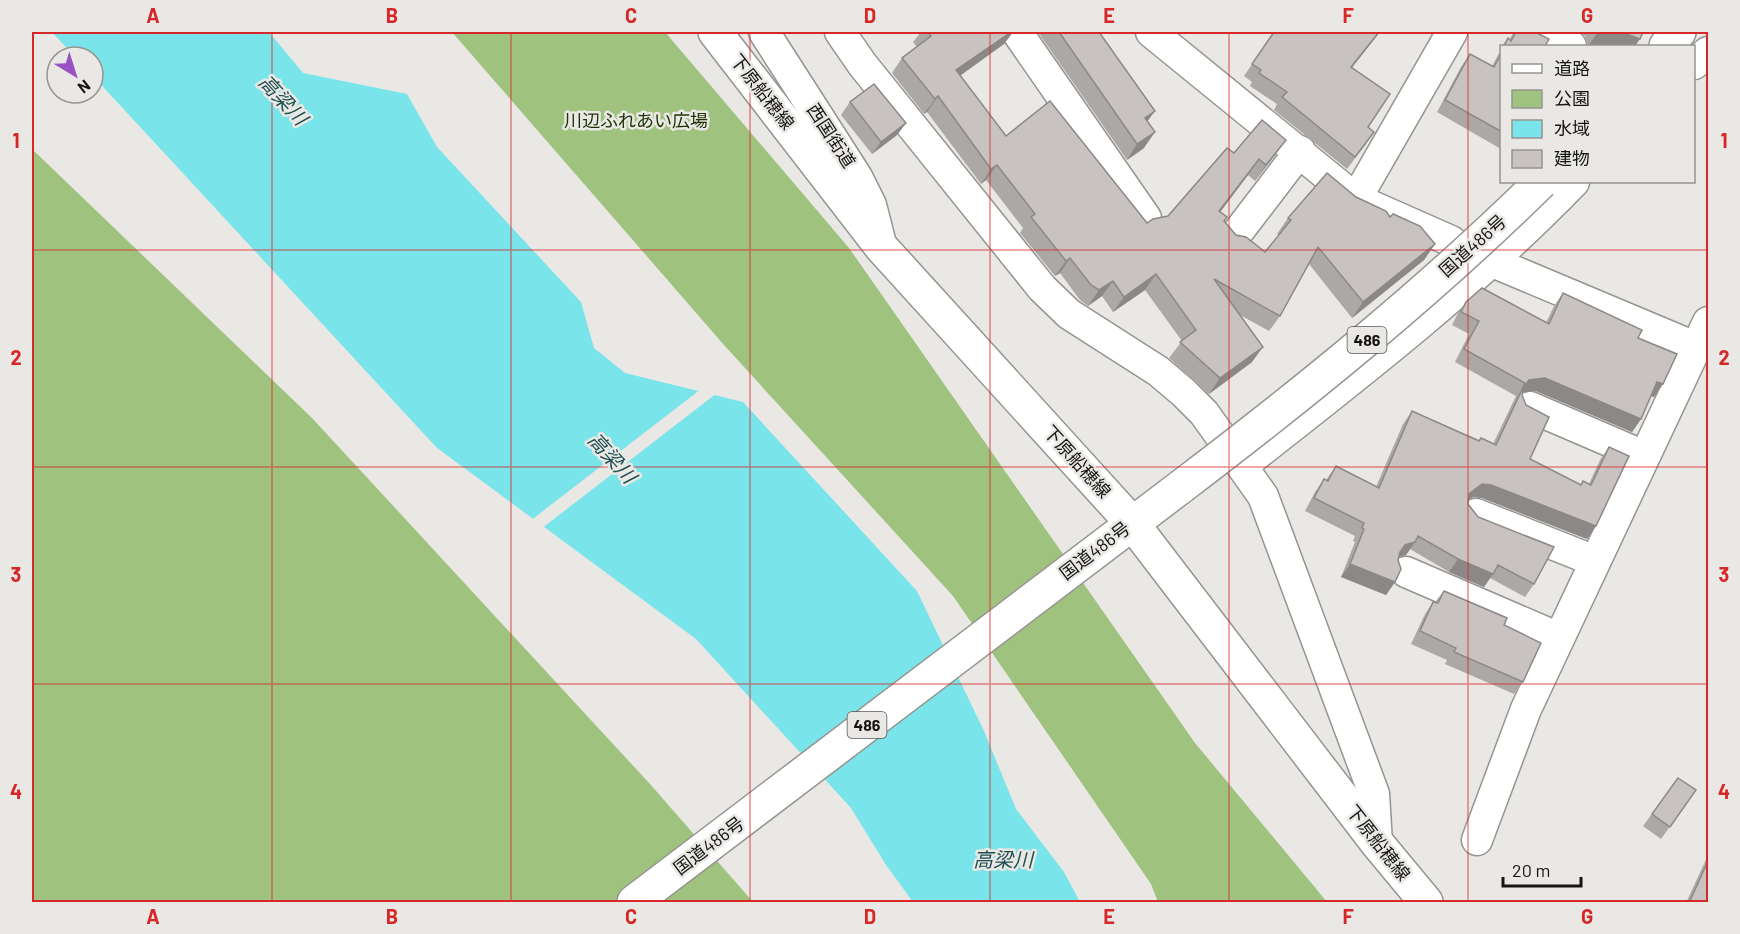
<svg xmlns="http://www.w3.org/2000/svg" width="1740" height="934" font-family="Barlow,'Noto Sans JP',sans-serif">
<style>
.green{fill:#9fc27f}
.water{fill:#7ae4eb}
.pier{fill:#e9e8e4}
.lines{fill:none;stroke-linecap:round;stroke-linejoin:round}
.minor-casing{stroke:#959490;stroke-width:33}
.major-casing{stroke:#959490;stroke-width:36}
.highway-casing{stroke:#959490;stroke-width:36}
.minor{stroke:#fff;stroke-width:30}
.major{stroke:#fff;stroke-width:33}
.highway{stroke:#fff;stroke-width:33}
.highway-bridge-casing{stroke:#959490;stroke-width:36;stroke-linecap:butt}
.highway-bridge{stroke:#fff;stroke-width:33}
.wall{fill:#aca8a6}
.shaded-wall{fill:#8c8887}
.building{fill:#c8c3c1;stroke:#8c8887;stroke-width:1.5}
.grid{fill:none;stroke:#d62828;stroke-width:1.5;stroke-opacity:0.55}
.labels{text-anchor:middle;stroke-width:5;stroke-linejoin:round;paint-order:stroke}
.shield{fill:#e9e8e4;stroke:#555452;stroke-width:1.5}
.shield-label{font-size:16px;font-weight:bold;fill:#161514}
.street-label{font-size:18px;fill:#161514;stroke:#e9e8e4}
.park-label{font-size:18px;fill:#1d3201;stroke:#e9e8e4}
.water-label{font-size:20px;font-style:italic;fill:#1e4e51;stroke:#e9e8e4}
.neatline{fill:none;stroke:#d62828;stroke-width:2}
.grid-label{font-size:20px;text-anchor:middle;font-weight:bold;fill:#d62828}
</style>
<rect width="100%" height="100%" fill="#e9e8e4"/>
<g class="green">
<path d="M452 32H665L849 248 1195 743 1327 902H1158L1151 884 953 596 724 345Z"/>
<path d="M32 149 312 418 650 784 753 902H32Z"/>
</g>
<path class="water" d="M52 32H269L303 73 407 94 437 147 581 302 594 348 625 373 743 402 917 591 984 731 1016 809 1064 872 1080 902H913L886 865 851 808 696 639 437 448 93 76V57H75Z"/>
<path class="pier" d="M701 389 717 393 541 529 530 521Z"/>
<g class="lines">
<g class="minor-casing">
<g id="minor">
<path d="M764 32 857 177 871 205 882 248"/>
<path d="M840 32 862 64 1042 288 1069 314 1158 371 1184 393 1204 413 1263 496 1374 794 1377 843"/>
<path d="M1017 32 1146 218"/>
<path d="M1151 32 1356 199 1451 241"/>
<path d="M1539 32 1571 46"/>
<path d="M1694 64 1708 52"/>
<path d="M1356 199 1452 32"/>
<path d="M1235 236 1300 151"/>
<path d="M1483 258 1695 347"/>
<path d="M1530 407 1644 456"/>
<path d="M1242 466C1357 376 1472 287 1574 182"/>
<path d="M1476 514 1595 561"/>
<path d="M1406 572 1559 638"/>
<path d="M1477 840 1526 709 1708 322"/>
</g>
</g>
<g class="major-casing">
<path id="major" d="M715 32 882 248 1132 523 1377 843 1426 902"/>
</g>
<g class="highway-casing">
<g id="highway">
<path d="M1666 46 1679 32"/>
<path d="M634 902 1182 486"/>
</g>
</g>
<use href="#minor" class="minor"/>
<use href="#major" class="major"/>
<use href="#highway" class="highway"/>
<g class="highway-bridge-casing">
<path id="highway-bridge" d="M1182 486C1307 391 1429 292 1541 182"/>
</g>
<use href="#highway-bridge" class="highway-bridge"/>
</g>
<g class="wall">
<path d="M921 32H1013L1004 44 960 75 1006 136 1147 223 1168 216 1234 153 1286 140 1255 181 1248 175 1220 212 1224 221 1236 235 1265 252 1279 235 1277 234 1288 218 1356 197 1435 244 1424 260 1352 318 1309 264 1280 316 1269 331 1240 315 1252 362 1209 394 1169 358 1182 341 1145 290 1113 312 1102 296 1088 306 1080 300 1060 273 1055 276 1020 233 1023 228 986 180 981 184 927 112 924 114 892 73 902 58 917 47 913 42Z"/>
<path d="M1038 32H1100L1147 122 1144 148 1127 160Z"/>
<path d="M1274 32 1352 67 1368 127 1366 144 1347 169 1274 110 1277 104 1250 86 1252 82 1244 76Z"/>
<path d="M1514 32H1535L1545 46H1502L1508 38 1509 40Z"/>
<path d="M1580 32H1643L1635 46H1588L1585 36Z"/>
<path d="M1502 48V148L1501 149 1437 112 1461 67 1470 54 1492 66Z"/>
<path d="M850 102 906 123 897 135 872 154 841 115Z"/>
<path d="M1563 293 1638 338 1663 384 1654 397 1651 396 1641 419 1632 432 1536 391 1522 393V395L1530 459 1581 485 1583 481 1589 484 1600 460 1609 447 1596 526 1587 539 1482 498 1473 497 1469 501 1468 504 1534 584 1525 597 1490 578 1484 587 1449 572 1410 549 1406 555 1399 557 1395 582 1386 595 1341 577 1355 542 1353 541 1355 536 1305 511 1315 492 1324 479 1326 480 1336 466 1376 487 1403 424 1412 411 1479 440 1481 438 1493 444 1516 396 1455 362 1469 334 1452 325 1457 315 1466 302 1546 323 1554 306Z"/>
<path d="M1444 591 1504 625 1523 682 1514 694 1445 664 1447 660 1411 644 1425 614 1433 602H1435Z"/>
<path d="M1678 778 1696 790 1661 839 1643 826Z"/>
<path d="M1708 855V903H1686Z"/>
</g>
<g class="shaded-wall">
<path d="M1011 32H1013L1004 44 946 86 956 70Z"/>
<path d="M1379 32H1380L1343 79 1351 67Z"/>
<path d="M1598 32H1621L1640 39 1635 46H1588Z"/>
<path d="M938 96 927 112 924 114 935 99Z"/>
<path d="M1155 111 1144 126 1145 118Z"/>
<path d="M906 123 897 135 872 154 881 142Z"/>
<path d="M1155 132 1144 148 1127 160 1137 144Z"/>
<path d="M1286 140 1275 155 1255 181 1266 165Z"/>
<path d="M1259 159 1248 175 1209 227 1219 211Z"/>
<path d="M997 165 986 180 981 184 991 169Z"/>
<path d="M1435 244 1424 260 1352 318 1363 302Z"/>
<path d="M1070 258 1060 273 1055 276 1066 261Z"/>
<path d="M1156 274 1145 290 1113 312 1124 297Z"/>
<path d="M1113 281 1102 296 1088 306 1099 290Z"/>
<path d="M1263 347 1252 362 1209 394 1220 378Z"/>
<path d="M1545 378 1641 419 1632 432 1536 391 1520 393 1522 390 1529 380Z"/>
<path d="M1657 382 1663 384 1654 397 1648 395Z"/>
<path d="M1482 484 1491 485 1596 526 1587 539 1482 498 1473 497 1460 507 1469 494Z"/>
<path d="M1415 542 1406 555 1396 558 1400 552 1405 545Z"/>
<path d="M1458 559 1493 574 1484 587 1449 572Z"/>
<path d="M1350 564 1395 582 1386 595 1341 577Z"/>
</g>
<g class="building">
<path d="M928 32H1011L956 70 1006 136 1050 101 1147 223 1153 219 1168 216 1227 148 1234 153 1262 120 1286 140 1266 165 1259 159 1219 211 1227 217 1224 221 1236 235 1246 237 1265 252 1291 220 1288 218 1327 173 1356 197 1386 211 1390 217 1393 214 1420 226 1435 244 1363 302 1318 247 1280 316 1214 279 1263 347 1220 378 1180 342 1196 330 1156 274 1124 297 1113 281 1099 290 1091 285 1070 258 1066 261 1031 217 1035 214 997 165 991 169 938 96 935 99 902 58 931 36Z"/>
<path d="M1059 32H1099L1155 111 1145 118 1155 132 1137 144Z"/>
<path d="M1274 32H1379L1351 67 1390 94 1368 127 1374 132 1355 157 1282 97 1287 92 1259 73 1261 70 1252 64Z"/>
<path d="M1516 32H1535L1549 39 1545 46H1504L1508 38 1511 41Z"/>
<path d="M1621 32H1643L1640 39Z"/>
<path d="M1502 52V132L1445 100 1470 54 1494 67Z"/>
<path d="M874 84 906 123 881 142 850 102Z"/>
<path d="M1482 288 1549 324 1563 293 1642 330 1638 338 1677 354 1663 384 1657 382 1641 419 1545 378 1529 380 1524 387 1522 395 1526 405 1549 417 1530 459 1581 485 1583 481 1591 485 1609 447 1629 456 1596 526 1491 485 1482 484 1469 494 1468 504 1478 517 1554 547 1534 584 1498 565 1493 574 1458 559 1418 536 1415 542 1405 545 1400 552 1398 560 1401 569 1395 582 1350 564 1364 529 1362 528 1364 523 1314 498 1324 479 1328 481 1336 466 1379 488 1412 411 1479 441 1481 438 1496 445 1525 383 1464 349 1479 321 1461 312 1466 302Z"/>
<path d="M1444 591 1507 618 1504 625 1541 643 1523 682 1454 652 1456 648 1420 631 1433 602 1438 603Z"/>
<path d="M1678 778 1696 790 1670 827 1652 814Z"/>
<path d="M1708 861V903H1689Z"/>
</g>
<path class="grid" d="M272 32V902M511 32V902M750 32V902M990 32V902M1229 32V902M1468 32V902M32 250H1708M32 467H1708M32 684H1708"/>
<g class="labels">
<g class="shield">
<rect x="1347.5" y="327" width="39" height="26" rx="4.5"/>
<rect x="847.5" y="712" width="39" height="26" rx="4.5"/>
</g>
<g class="shield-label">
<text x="1367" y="346">486</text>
<text x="867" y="731">486</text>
</g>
<g class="street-label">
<text transform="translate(762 92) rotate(52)" y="6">下原船穂線</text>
<text transform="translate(831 136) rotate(57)" y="6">西国街道</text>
<text transform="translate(1473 246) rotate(-42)" y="6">国道486号</text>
<text transform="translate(1077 462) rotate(48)" y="6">下原船穂線</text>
<text transform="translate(1095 551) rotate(-37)" y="6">国道486号</text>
<text transform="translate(1378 843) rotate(52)" y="6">下原船穂線</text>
<text transform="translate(709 846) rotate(-37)" y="6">国道486号</text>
</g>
<g class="park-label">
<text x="636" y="127">川辺ふれあい広場</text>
</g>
<g class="water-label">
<text transform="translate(283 100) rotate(47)" y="7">高梁川</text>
<text transform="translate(612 458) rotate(48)" y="7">高梁川</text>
<text x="1003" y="867">高梁川</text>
</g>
</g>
<rect width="1740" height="934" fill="none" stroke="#e9e8e4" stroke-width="66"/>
<rect x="1500" y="45" width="195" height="138" fill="#e9e8e4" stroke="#959491" stroke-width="1.5"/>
<rect x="1512" y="64" width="30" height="9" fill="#ffffff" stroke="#959491" stroke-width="1.5"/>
<text x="1554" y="75" font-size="18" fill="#161514">道路</text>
<rect x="1512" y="90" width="30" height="18" fill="#9fc27f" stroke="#959491" stroke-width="1.5"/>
<text x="1554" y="105" font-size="18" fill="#161514">公園</text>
<rect x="1512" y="120" width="30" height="18" fill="#7ae4eb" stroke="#959491" stroke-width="1.5"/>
<text x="1554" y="135" font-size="18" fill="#161514">水域</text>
<rect x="1512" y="150" width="30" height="18" fill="#c8c3c1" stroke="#959491" stroke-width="1.5"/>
<text x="1554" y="165" font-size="18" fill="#161514">建物</text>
<g transform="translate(75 75) rotate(142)"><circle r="28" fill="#e9e8e4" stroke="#959491" stroke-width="1.5"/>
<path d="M0-4.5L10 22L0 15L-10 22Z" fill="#9852c6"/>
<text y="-9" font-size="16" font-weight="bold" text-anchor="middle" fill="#161514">N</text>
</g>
<path d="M1503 877v9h78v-9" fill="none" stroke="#161514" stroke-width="3"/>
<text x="1512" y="877" font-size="18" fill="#161514" stroke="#e9e8e4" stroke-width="4.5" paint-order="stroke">20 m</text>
<rect x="33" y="33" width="1674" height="868" class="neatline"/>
<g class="grid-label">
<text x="153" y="23">A</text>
<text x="392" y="23">B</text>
<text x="631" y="23">C</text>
<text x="870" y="23">D</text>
<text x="1109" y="23">E</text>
<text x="1348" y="23">F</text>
<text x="1587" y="23">G</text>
<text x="16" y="148">1</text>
<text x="1724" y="148">1</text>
<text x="16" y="365">2</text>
<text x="1724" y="365">2</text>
<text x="16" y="582">3</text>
<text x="1724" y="582">3</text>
<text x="16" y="799">4</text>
<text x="1724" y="799">4</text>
<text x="153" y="924">A</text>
<text x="392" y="924">B</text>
<text x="631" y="924">C</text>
<text x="870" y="924">D</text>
<text x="1109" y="924">E</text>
<text x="1348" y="924">F</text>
<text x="1587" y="924">G</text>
</g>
</svg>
